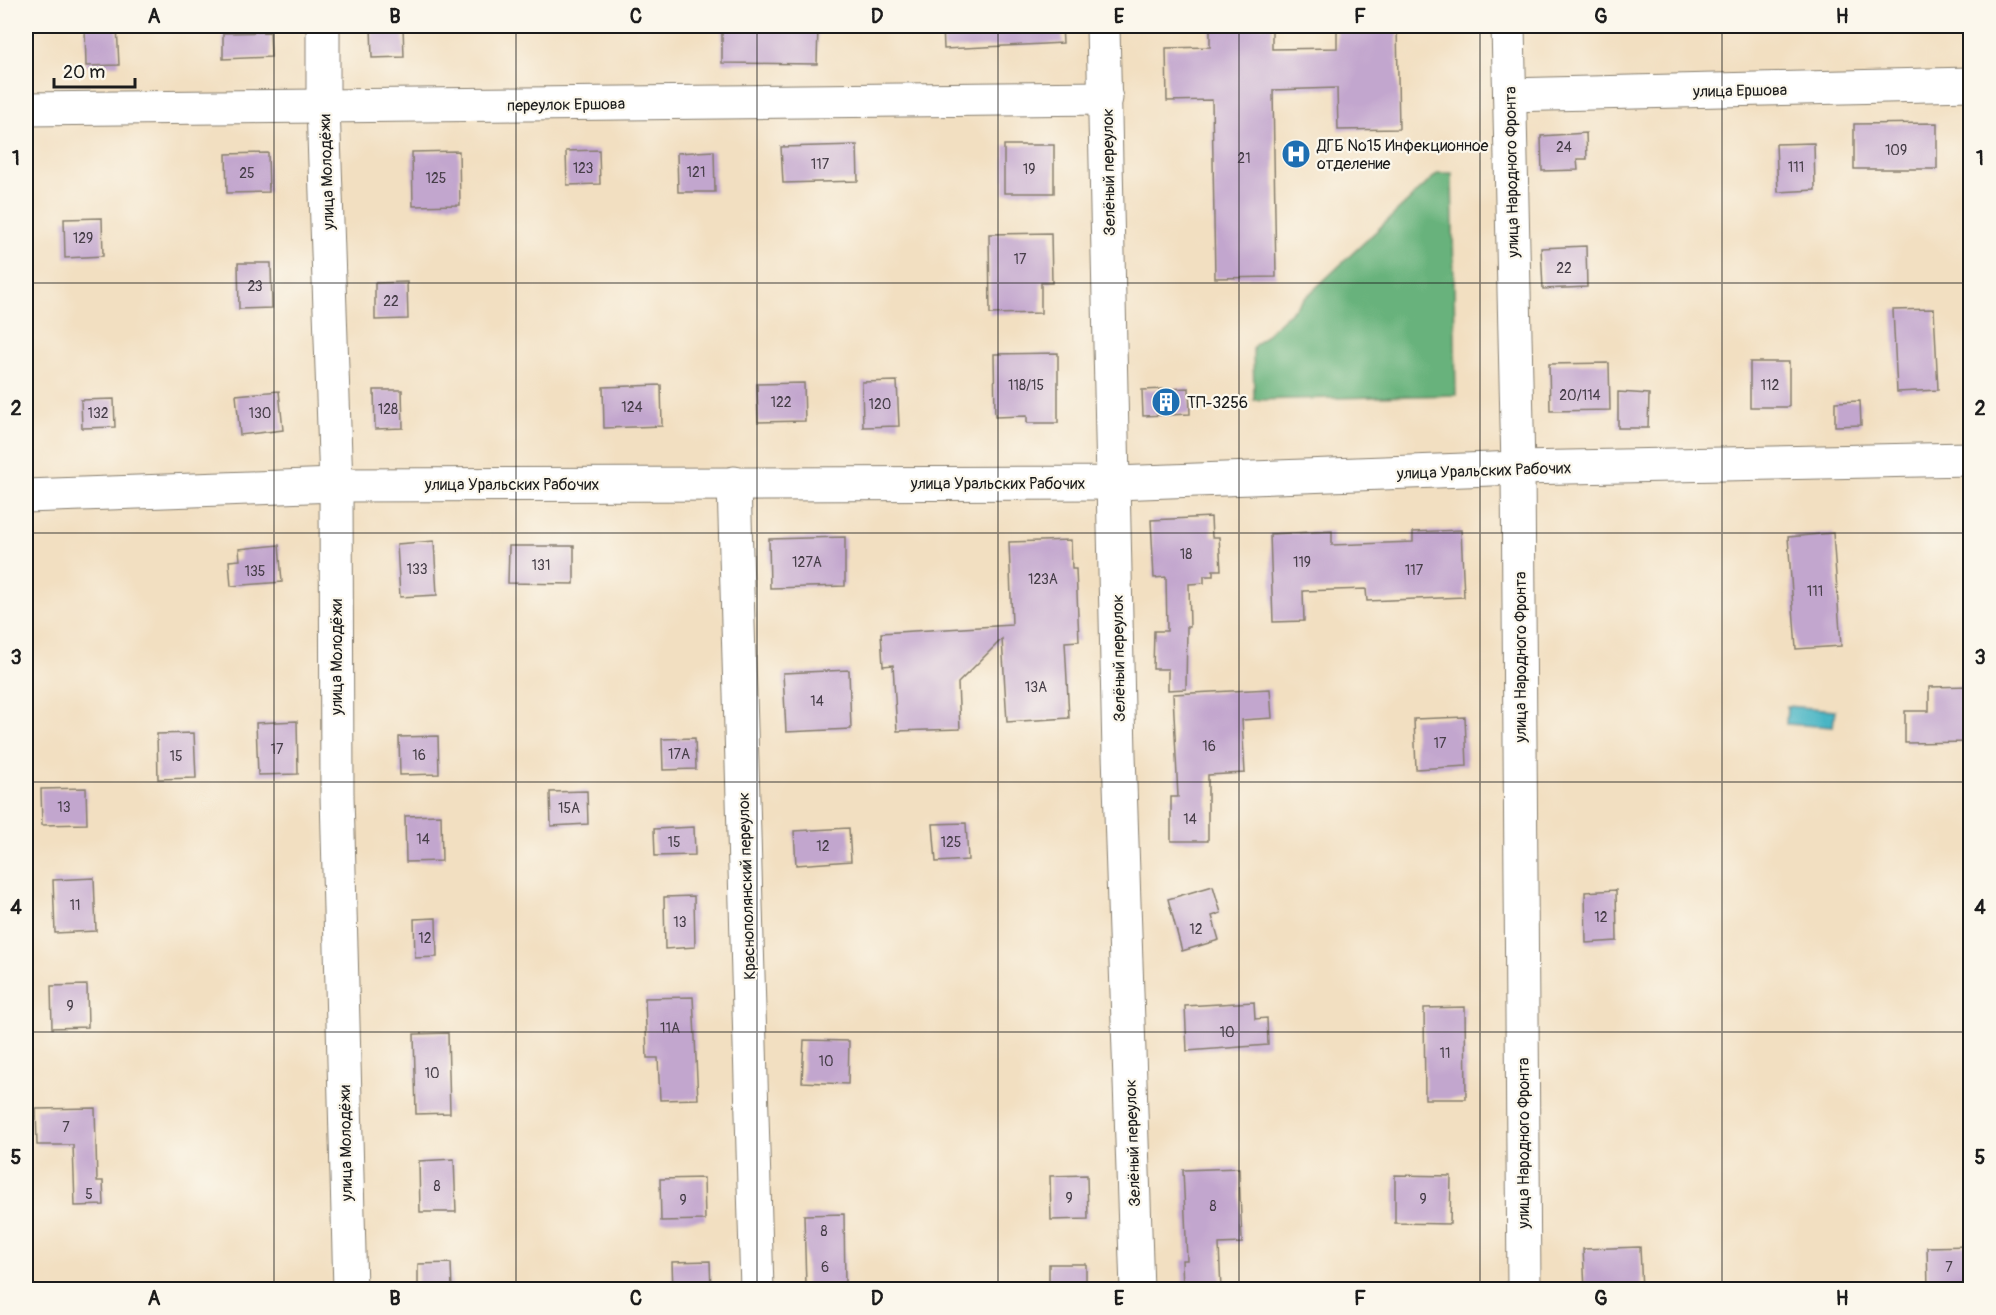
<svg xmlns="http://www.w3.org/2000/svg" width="1996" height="1315" font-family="Pangolin,sans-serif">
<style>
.forest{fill:#68b27b;stroke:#42674c;stroke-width:1.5}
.water{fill:#48b5c4;stroke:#326870;stroke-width:1.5}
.building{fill:#c2a6ce}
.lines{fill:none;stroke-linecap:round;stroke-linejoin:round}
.minor-casing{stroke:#877e6e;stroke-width:35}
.minor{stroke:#fff;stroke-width:33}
.grid{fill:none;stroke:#1c1c1c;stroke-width:1.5;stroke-opacity:0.55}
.labels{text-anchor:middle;stroke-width:4.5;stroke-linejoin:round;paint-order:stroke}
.number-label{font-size:14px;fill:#463e48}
.street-label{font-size:16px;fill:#1c1c1c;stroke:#fbf7ec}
.poi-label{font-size:16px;fill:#1c1c1c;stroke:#fbf7ec;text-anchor:start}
.neatline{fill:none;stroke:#1c1c1c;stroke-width:2}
.grid-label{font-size:20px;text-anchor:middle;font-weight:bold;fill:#1c1c1c}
</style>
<rect width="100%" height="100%" fill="#fbf7ec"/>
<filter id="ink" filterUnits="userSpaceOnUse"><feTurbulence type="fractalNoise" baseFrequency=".0167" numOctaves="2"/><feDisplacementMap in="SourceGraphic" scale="12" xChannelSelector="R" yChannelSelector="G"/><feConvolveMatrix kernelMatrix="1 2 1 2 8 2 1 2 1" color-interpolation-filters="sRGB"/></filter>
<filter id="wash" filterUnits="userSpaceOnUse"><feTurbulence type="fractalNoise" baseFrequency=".008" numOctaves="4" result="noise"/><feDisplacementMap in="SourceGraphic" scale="24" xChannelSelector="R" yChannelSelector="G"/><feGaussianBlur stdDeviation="1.35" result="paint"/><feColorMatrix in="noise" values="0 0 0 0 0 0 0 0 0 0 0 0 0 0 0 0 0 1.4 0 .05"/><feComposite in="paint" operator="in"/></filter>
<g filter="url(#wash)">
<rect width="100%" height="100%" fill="#f2dfc1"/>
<path class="forest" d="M1438 173H1452L1456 395 1254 400 1253 347Z"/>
<path class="water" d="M1787 706 1835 710 1833 727 1786 724Z"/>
<g id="blocks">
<g class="building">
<path d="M85 26H117L119 65 86 66Z"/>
<path d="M371 26H403L404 57 372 58Z"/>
<path d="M722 26H818L817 64 722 63Z"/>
<path d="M943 26H1062L1063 43 944 49Z"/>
<path d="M1210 26H1272V49L1337 48V26H1397L1399 129 1338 130 1337 88 1273 90 1276 277 1215 278 1212 100 1167 101 1166 48 1210 47Z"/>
<path d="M270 32 271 57 223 59V33Z"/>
<path d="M1937 123V169H1854V124Z"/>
<path d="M1586 133 1587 159H1577L1578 170 1542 171 1541 136Z"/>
<path d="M1814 143 1815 190 1778 192 1776 144Z"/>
<path d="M857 145 858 181 783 183 781 147Z"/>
<rect x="1004" y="145" width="50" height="48"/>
<path d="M599 150 600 184 567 185 566 151Z"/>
<path d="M459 151 460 205 413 206 412 152Z"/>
<path d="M714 151 715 192H678L677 153Z"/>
<path d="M268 153 269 192 227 193 226 154Z"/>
<path d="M102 218 103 256 65 258 64 219Z"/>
<path d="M1051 233 1052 283H1041V313L990 314 989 234Z"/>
<path d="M1586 246 1587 287 1543 289 1541 248Z"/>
<path d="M238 263H271L272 308 239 309Z"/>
<path d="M407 282 408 319 375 320V283Z"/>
<path d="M1934 309 1938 390 1897 392 1893 310Z"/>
<path d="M1058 353V423H1027V416L995 417 994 354Z"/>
<rect x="1750" y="362" width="39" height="45"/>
<path d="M1609 363 1610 410 1550 411 1549 364Z"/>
<path d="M897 381 899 426 863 427 862 382Z"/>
<path d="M804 383 805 421 758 422 757 384Z"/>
<path d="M661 385 662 426 604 428 603 387Z"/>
<path d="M1189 388 1190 414 1143 416 1142 390Z"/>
<path d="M374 390H402L403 428 375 429Z"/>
<path d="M279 391 283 430 240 435 236 395Z"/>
<path d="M1618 392 1649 394 1648 428H1618Z"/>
<path d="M114 399 115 427 82 428 81 400Z"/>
<path d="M1860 401 1861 425 1835 426V402Z"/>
<path d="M1211 517 1212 537H1219L1221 570H1213V576H1204V583L1189 584 1190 627H1187L1186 689 1168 690V669H1153L1154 631H1167L1166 577 1154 578 1151 520Z"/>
<path d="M1461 530 1464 597 1367 601 1366 589 1303 591 1304 621 1273 622 1270 534 1332 531V545L1413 542V532Z"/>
<path d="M1833 533 1841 646 1796 649 1788 537Z"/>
<path d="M845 537V586L770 588 769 539Z"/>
<path d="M1071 540 1072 569H1076L1079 641 1065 642 1069 718 1007 722 1002 639 958 683 960 729 897 731 893 665 883 666 881 633 1012 625 1009 542Z"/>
<path d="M434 541 437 595 400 597 397 544Z"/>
<path d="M279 545 282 582 231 586 229 561 240 560 239 549Z"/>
<path d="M509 546H574V584L508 583Z"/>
<path d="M849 670 851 729 786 732 783 673Z"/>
<path d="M1971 686V742L1905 743V711H1929V687Z"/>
<path d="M1270 689 1272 718 1242 720 1245 773 1208 775V841H1171V797H1178L1173 694Z"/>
<path d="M1465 717 1467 766 1416 769 1414 719Z"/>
<path d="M297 721 298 774 258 775 256 723Z"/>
<path d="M194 733 196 778 158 779 157 734Z"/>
<path d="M438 736 439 774 400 775 399 737Z"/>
<path d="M695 738 696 769 663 770 662 739Z"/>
<path d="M86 788 87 824 42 825 41 789Z"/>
<path d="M587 791 588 824 551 826 550 792Z"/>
<path d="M441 815 442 861 406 862 405 816Z"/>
<path d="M966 823 968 860 936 862 933 824Z"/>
<path d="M694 827 695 855 655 856 654 829Z"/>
<path d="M849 828 851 861 796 865 794 831Z"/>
<path d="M94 878 96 931 55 933 53 880Z"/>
<path d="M1213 886 1221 913 1212 916 1219 940 1182 951 1168 899Z"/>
<path d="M1616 890 1617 941 1586 943 1585 892Z"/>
<path d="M694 896 695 947 665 949 664 897Z"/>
<path d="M436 918 437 957 415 958 414 919Z"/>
<path d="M87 985 88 1027 52 1028 51 986Z"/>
<path d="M693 997 698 1099 660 1100 658 1058H647L645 998Z"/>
<path d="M1254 1002 1255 1019 1267 1018 1268 1045 1187 1051 1185 1006Z"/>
<path d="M1465 1007 1466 1099H1425L1424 1008Z"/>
<path d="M448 1033 450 1113 416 1114 414 1034Z"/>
<path d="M804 1040 849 1041 848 1084 802 1082Z"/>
<path d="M95 1108 97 1181H103L104 1205 75 1206 73 1145H37L36 1109Z"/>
<path d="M454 1159 456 1212H420L419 1161Z"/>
<path d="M1239 1168 1242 1243 1219 1244 1221 1290H1183L1182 1260H1187L1183 1170Z"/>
<path d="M1087 1175 1088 1219 1051 1220 1050 1176Z"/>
<path d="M1395 1175 1451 1176 1450 1224 1395 1223Z"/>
<path d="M704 1178 705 1220 661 1221 660 1179Z"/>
<path d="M844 1214 845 1285 806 1286 804 1215Z"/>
<path d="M1971 1246V1288L1928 1289 1927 1247Z"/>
<path d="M1640 1247 1642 1290H1585L1583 1249Z"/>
<path d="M710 1261 711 1290H673L672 1262Z"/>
<path d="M451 1263 452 1290H418V1264Z"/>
<rect x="1049" y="1264" width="37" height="26"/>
</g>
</g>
</g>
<g filter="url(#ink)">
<use href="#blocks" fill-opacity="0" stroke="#877e6e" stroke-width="1.5"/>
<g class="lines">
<g class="minor-casing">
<g id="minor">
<path d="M323 26V106L336 485 337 795 350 1290"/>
<path d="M1103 26 1119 754 1137 1290"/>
<path d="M1508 26 1518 468 1524 1290"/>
<path d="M1510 95 1970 84"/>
<path d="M26 109 1106 98"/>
<path d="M734 483 757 1290"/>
<path d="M26 496 336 485 1115 483 1518 468 1970 459"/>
</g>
</g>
<use href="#minor" class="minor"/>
</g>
</g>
<path class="grid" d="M274 26V1290M516 26V1290M757 26V1290M998 26V1290M1239 26V1290M1480 26V1290M1722 26V1290M26 283H1970M26 533H1970M26 782H1970M26 1032H1970"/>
<defs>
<g id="hospital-disc" transform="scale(1.5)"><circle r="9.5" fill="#1f6fb2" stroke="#fbf7ec"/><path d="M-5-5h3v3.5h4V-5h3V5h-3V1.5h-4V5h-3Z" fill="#fff"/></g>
<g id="building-disc" transform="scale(1.5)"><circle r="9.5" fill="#1f6fb2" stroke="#fbf7ec"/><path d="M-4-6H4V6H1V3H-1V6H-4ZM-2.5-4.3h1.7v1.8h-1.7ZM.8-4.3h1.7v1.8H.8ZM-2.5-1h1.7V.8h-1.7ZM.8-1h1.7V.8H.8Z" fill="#fff"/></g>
</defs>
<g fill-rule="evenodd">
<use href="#hospital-disc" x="1296" y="154"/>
<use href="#building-disc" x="1166" y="402"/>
</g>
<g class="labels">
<g class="number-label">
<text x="1564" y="152">24</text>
<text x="1896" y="155">109</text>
<text x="1244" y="163">21</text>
<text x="820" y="169">117</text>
<text x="1796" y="172">111</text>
<text x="583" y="173">123</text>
<text x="1029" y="174">19</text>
<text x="696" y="177">121</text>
<text x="247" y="178">25</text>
<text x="436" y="183">125</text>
<text x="83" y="243">129</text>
<text x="1020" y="264">17</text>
<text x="1564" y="273">22</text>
<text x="255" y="291">23</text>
<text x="391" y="306">22</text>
<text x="1026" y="390">118/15</text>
<text x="1770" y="390">112</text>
<text x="1580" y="400">20/114</text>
<text x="781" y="407">122</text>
<text x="880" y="409">120</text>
<text x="632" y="412">124</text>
<text x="388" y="414">128</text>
<text x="98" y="418">132</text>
<text x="260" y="418">130</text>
<text x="1186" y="559">18</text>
<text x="807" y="567">127А</text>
<text x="1302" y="567">119</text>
<text x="541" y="570">131</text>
<text x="417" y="574">133</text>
<text x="1414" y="575">117</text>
<text x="255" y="576">135</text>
<text x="1043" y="584">123А</text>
<text x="1815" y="596">111</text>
<text x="1036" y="692">13А</text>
<text x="817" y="706">14</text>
<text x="1440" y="748">17</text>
<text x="1209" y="751">16</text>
<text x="277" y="754">17</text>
<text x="679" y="759">17А</text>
<text x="419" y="760">16</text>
<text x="176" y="761">15</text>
<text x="64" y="812">13</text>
<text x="569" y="813">15А</text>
<text x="1190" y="824">14</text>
<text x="423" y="844">14</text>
<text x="674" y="847">15</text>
<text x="951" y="847">125</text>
<text x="823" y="851">12</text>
<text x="75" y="910">11</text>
<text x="1601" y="922">12</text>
<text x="680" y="927">13</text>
<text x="1196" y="934">12</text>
<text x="425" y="943">12</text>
<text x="70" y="1011">9</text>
<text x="670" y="1033">11А</text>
<text x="1227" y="1037">10</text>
<text x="1445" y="1058">11</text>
<text x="826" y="1066">10</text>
<text x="432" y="1078">10</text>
<text x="66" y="1132">7</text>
<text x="437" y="1191">8</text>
<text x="89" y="1199">5</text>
<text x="1069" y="1203">9</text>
<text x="1423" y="1204">9</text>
<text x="683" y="1205">9</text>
<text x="1213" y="1211">8</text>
<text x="824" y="1236">8</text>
<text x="825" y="1272">6</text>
<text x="1949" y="1272">7</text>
</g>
<g class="street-label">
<text transform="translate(1740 90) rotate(-1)" y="6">улица Ершова</text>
<text transform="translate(566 104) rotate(-1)" y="6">переулок Ершова</text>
<text transform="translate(326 172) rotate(-92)" y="6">улица Молодёжи</text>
<text transform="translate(1108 172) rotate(-91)" y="6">Зелёный переулок</text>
<text transform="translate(1511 172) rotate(-91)" y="6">улица Народного Фронта</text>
<text transform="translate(1484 470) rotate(-2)" y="6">улица Уральских Рабочих</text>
<text x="998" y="489">улица Уральских Рабочих</text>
<text x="512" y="490">улица Уральских Рабочих</text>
<text transform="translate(336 657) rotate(-90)" y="6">улица Молодёжи</text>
<text transform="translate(1520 657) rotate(-90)" y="6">улица Народного Фронта</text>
<text transform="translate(1118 658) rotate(-91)" y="6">Зелёный переулок</text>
<text transform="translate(746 886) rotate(-92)" y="6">Краснополянский переулок</text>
<text transform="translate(345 1143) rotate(-91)" y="6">улица Молодёжи</text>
<text transform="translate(1132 1143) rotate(-92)" y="6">Зелёный переулок</text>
<text transform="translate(1523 1143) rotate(-90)" y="6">улица Народного Фронта</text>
</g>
<g class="poi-label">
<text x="1317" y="151">ДГБ №15 Инфекционное<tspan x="1317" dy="18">отделение</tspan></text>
<text x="1187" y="408">ТП-3256</text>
</g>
</g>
<rect width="1996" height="1315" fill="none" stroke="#fbf7ec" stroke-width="66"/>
<path d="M54 78v9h81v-9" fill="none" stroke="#1c1c1c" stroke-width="3"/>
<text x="63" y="78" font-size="18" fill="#1c1c1c" stroke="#fbf7ec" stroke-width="4.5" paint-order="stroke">20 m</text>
<rect x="33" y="33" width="1930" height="1249" class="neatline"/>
<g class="grid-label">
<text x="154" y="23">A</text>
<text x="395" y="23">B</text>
<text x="636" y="23">C</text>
<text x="877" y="23">D</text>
<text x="1119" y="23">E</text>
<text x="1360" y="23">F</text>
<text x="1601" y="23">G</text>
<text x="1842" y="23">H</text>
<text x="16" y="165">1</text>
<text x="1980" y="165">1</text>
<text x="16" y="415">2</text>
<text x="1980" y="415">2</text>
<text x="16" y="664">3</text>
<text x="1980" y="664">3</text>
<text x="16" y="914">4</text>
<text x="1980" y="914">4</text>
<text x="16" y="1164">5</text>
<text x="1980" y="1164">5</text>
<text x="154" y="1305">A</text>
<text x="395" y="1305">B</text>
<text x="636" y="1305">C</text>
<text x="877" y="1305">D</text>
<text x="1119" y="1305">E</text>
<text x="1360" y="1305">F</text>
<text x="1601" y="1305">G</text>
<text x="1842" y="1305">H</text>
</g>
</svg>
